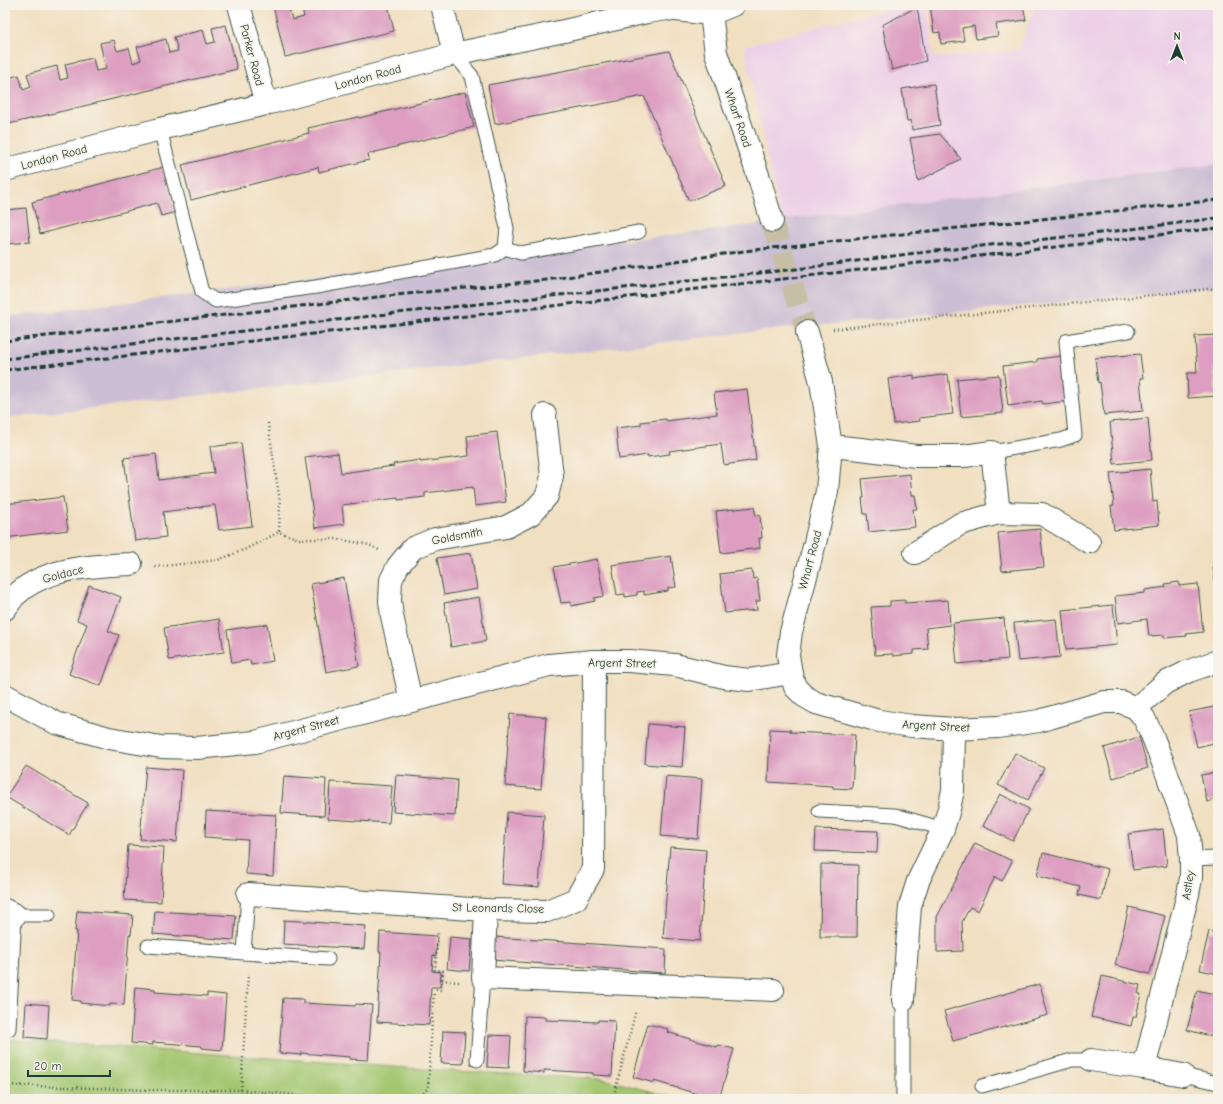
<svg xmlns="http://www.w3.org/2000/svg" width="1223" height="1104" font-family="'Comic Neue',sans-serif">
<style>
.built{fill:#edd0e8}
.industrial{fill:#ccbed4}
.green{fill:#a3c670;stroke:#618252}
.building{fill:#dd9ec1}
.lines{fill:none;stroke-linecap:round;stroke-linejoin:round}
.minor-tunnel{stroke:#c7bfa5;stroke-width:22;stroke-dasharray:22 11;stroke-linecap:butt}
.service-casing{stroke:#3e5549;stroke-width:15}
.minor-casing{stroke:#3e5549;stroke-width:24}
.tertiary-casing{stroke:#3e5549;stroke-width:24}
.path{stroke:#3e5549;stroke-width:2.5;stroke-dasharray:1 3;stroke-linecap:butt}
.service{stroke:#fff;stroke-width:13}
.minor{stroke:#fff;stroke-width:22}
.tertiary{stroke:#fff;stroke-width:22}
.rail{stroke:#1f3d34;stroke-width:3;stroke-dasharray:6 3;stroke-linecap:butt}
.labels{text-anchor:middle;stroke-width:3.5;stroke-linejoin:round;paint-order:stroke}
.street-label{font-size:12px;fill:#1f3d34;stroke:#f7f3e8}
</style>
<rect width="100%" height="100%" fill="#f7f3e8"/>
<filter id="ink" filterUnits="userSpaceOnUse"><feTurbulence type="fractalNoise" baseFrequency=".025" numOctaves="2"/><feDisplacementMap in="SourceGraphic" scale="8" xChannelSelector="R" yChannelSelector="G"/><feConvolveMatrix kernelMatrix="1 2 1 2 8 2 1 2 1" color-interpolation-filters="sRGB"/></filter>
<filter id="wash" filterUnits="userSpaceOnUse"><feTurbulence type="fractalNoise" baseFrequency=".012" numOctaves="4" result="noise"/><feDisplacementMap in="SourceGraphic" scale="16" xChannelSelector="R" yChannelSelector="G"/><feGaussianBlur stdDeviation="0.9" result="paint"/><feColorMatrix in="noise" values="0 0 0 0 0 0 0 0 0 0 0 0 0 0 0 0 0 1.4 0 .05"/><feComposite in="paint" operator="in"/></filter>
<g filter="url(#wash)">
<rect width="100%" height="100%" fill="#f1dfc1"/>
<path class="built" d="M904 5H926L934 58 1019 50 1035 5H1218V164L781 220 744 46Z"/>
<path class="industrial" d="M1218 164V287L769 330 5 418V317L752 225 781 220Z"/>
<path class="green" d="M5 1039 436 1070 603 1079 681 1099H5Z"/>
<g id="blocks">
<g class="building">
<path d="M273 5H288L292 20 304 17 301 5H333L334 9 347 7 346 5H388L394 31 285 57Z"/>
<path d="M930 5H1023L1026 20 996 24 998 36 976 39 974 26 962 28 964 41 941 44 940 32 934 33Z"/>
<path d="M917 7 926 61 892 70 882 25Z"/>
<path d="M226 25 237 69 5 125V79L19 75 23 90 31 87 27 74 41 70 57 66 60 80 68 78 65 64 93 58 96 71 106 69 100 43 114 40 117 51 129 48 133 63 141 60 137 47 166 39 169 53 178 51 174 37 203 30 207 44 215 42 212 28Z"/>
<path d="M669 51 726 186 689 201 644 96 495 124 488 85Z"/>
<path d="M934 84 940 125 912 130 911 120 907 121 902 89Z"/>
<path d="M465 92 474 127 368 154 369 160 319 172 318 167 191 200 182 165 309 133 308 128 358 117 359 118Z"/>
<path d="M940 134 961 159 918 181 910 138Z"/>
<path d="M164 167 176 212 161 216 157 203 40 234 32 202Z"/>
<path d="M26 208 30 242 5 244V210Z"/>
<path d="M1218 335V366L1214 367 1216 396 1188 398 1187 373H1197L1195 336Z"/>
<path d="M1140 354 1143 378H1140L1143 411 1104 415 1100 382 1098 383 1095 358Z"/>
<path d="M1062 356 1068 401 1043 404 1042 401 1008 406 1003 366 1037 362V359Z"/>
<path d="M948 374 953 414 919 418 920 421 894 424 888 379 914 375V379Z"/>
<path d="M999 375 1003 413 961 417 957 379Z"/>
<path d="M747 389 756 460 724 465 721 444 669 451 670 454 648 457V455L619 459 616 428 641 425V422L666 419 667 421 717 414 714 393Z"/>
<path d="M1148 418 1152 460 1114 464 1110 422Z"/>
<path d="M497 432 506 502 475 506 473 487 425 493V497L398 500V498L342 505 344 524 315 528 305 457 338 453 341 473 394 466 393 464 420 460V462L469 456 467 436Z"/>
<path d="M241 443 252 526 219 530 215 505 163 512 166 537 135 541 124 458 156 454 159 480 214 473 210 447Z"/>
<path d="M1150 469 1153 502 1157 501 1159 525 1114 530 1111 506H1114L1110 473Z"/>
<path d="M910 474 912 495H915L917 509H913L915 527 869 532 867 514H864L862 498H864L862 479Z"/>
<path d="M63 497 68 530 5 538V504Z"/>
<path d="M754 507 756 516 760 515 762 538H759L760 548 721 553 716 511Z"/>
<path d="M1040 529 1044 567 1002 571 998 533Z"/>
<path d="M471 553 477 589 444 595 437 558Z"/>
<path d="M671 556 676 587 668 588V591L644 595V591L637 592V595L625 597V594L617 595 612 565Z"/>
<path d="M597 559 604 596 594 598 595 601 571 606V602L561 603 554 567Z"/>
<path d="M1218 566V593H1217L1213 567Z"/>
<path d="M752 570 753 579 757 578 760 601H756L757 610 725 613 720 574Z"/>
<path d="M344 578 359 666 326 672 311 584Z"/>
<path d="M1179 582V586L1198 584 1203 632 1186 634 1187 636 1164 638V635L1149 636 1147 619 1118 623 1115 596 1145 593V590L1166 587 1165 584Z"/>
<path d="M89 585 121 597 108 631 119 635 101 686 69 674 87 624 77 620Z"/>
<path d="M479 597 486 641 451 647 444 603Z"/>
<path d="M905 600V603L948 600 950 625 926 628 928 649 914 650V654L893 656V654L875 655 871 607 890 606V601Z"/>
<path d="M1113 605 1117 645 1066 650 1062 610Z"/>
<path d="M1004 618 1008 659 957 664 953 623Z"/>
<path d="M219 619 224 652 169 660 164 628Z"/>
<path d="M1056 619 1060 657 1018 661 1014 623Z"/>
<path d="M267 624 273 661 251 665 250 660 232 663 227 630Z"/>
<path d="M1218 706V742L1197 747 1189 712Z"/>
<path d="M510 714 546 717 541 789 505 786Z"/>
<path d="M648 724 685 727 682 767 645 764Z"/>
<path d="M770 729 791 730 790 732 855 735 852 789 833 788V786L768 782Z"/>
<path d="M1139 737 1148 768 1113 778 1104 748Z"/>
<path d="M1015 753 1044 768 1028 800 998 785Z"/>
<path d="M26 766 88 803 69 835 6 797Z"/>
<path d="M146 767 182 770 177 842 140 839Z"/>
<path d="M1218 772V799L1207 802 1201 775Z"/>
<path d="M396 775 457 780 455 816 393 812Z"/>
<path d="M284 776 326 779 324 816 281 813Z"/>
<path d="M666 776 702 779 698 839 661 836Z"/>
<path d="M330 782 392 786 389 823 328 819Z"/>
<path d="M1000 794 1029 809 1013 841 983 826Z"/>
<path d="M206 811 276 815 273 876 246 874 248 840 205 837Z"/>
<path d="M507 812 544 815 539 887 502 884Z"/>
<path d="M816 829 878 831 877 853 815 851Z"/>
<path d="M1163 829 1167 866 1133 870 1128 834Z"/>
<path d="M975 843 1012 861 1002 881 995 877 978 911 970 907 962 922 963 951 937 952V917Z"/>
<path d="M128 845 164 847 161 902 124 900Z"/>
<path d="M670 847 706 850 700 941 663 938Z"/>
<path d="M1043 853 1108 869 1101 900 1079 895 1081 887 1037 876Z"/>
<path d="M821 864 858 865 857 937H820Z"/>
<path d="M1129 907 1165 916 1150 974 1115 965Z"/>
<path d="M77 911 133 915 131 935 129 934 124 1005 110 1004V1006L80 1003 81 1001 72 1000 77 931H75Z"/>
<path d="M155 911 236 916 234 940 153 934Z"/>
<path d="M284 920 366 926 364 949 283 944Z"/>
<path d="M1209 931 1218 933V974L1200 970Z"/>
<path d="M380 932 437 936 436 956 433 955 432 971 441 972 440 987H431L429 1025 377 1022 381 952H379Z"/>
<path d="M450 937 472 939 469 971 447 969Z"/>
<path d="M494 937 666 949 665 973 492 960Z"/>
<path d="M1102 976 1140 985 1138 994H1141L1136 1017H1133L1131 1026 1091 1017Z"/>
<path d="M1040 984 1048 1015 953 1041 944 1011Z"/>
<path d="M135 987 155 989V992L207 996V993L226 995 222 1050 202 1048V1046L153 1042V1045L131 1043Z"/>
<path d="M1197 990 1218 995V1038L1187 1030Z"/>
<path d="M283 998 303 999V1003L355 1006 356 1004 372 1005 368 1060 350 1059V1057L301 1053V1055L279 1053Z"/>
<path d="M26 1003 49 1005 47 1039 24 1037Z"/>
<path d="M525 1016 545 1017V1020L598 1022V1020L615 1021 612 1076 593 1075V1073L544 1070V1073L523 1071Z"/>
<path d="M648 1024 668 1029 667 1032 717 1047 718 1045 734 1049 719 1099H708L700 1097 701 1095 654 1081V1083L633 1077Z"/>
<path d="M443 1031 465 1032 463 1064 441 1063Z"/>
<path d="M489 1035 511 1036 509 1068 487 1067Z"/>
</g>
</g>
</g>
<g filter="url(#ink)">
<use href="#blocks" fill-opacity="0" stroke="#3e5549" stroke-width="1"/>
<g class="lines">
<path class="minor-tunnel" d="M772 221 807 332"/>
<g class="service-casing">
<g id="service">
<path d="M160 129 202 292 216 301 316 287 495 255 505 248 507 228 472 76 454 54"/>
<path d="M505 248 521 253 639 232"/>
<path d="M992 452 1061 440 1075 435 1066 341 1128 331"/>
<path d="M819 811 895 815 943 829"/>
<path d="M1191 859 1218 858"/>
<path d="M148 946 244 953 248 894"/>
<path d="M244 953 328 959"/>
<path d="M9 1029 15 915H49"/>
<path d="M477 1060 483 978"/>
<path d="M1183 1075 1218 1083"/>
<path d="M982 1086 1072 1060H1091"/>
<path d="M903 1099V1000"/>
</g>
</g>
<g class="minor-casing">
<g id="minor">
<path d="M239 5 266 104"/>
<path d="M442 5 454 54"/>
<path d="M711 14 716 53 760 181 772 221"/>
<path d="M807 332 821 382 831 446 827 491 815 543 791 632 788 655 791 673 795 687 804 696 816 703 879 721 912 726 954 729 998 727 1039 721 1104 702H1121L1136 708 1144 718 1152 735 1163 763 1189 835 1191 859V878L1188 894 1144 1068"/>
<path d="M831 446 861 449 916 456H964L992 452 999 513"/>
<path d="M915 553 960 524 999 513 1042 514 1089 542"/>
<path d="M5 609C9 604 12 598 17 594 46 567 94 566 131 564"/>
<path d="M5 695 56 723 109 738 161 747 197 748 255 742 549 665 594 661H629L675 665 724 677 749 680 791 673"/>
<path d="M411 701 392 616 390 601 391 580 398 566 413 548 435 539 506 527 531 514 547 496 552 476 545 415"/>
<path d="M1136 708 1165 683 1189 671 1218 661"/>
<path d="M248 894 486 910 547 911 576 899 593 869 594 661"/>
<path d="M5 910 15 915"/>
<path d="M486 910 483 978 773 990"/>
<path d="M903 1000 910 906 918 881 943 829 949 809 953 790 954 729"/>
<path d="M1091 1060 1144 1068 1183 1075"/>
</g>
</g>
<g class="tertiary-casing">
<path id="tertiary" d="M5 170 160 129 266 104 454 54 564 31 647 12 667 9 711 14 733 5"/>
</g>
<g class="path">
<path d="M833 329 1218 288"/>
<path d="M268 423 280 502 279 532"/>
<path d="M155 567 218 560 246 549 279 532 299 539H338L369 545 379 550"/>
<path d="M442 980 459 982"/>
<path d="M5 1085 149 1090H241L340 1099"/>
<path d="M241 1090 248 974"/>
<path d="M5 1099H11"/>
<path d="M211 1099 212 1089"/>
<path d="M418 1099 428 1088 434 989 441 990 443 971 435 970 438 932"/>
<path d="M613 1099 636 1010"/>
</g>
<use href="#service" class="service"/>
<use href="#minor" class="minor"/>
<use href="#tertiary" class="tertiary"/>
<g class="rail">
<path d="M5 341 377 297 546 280 744 251 1218 200"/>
<path d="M5 359 379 315 805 268 908 254 1092 234 1218 218"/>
<path d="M5 370 1218 228"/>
</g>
</g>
</g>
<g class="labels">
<g class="street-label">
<text transform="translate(252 55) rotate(75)" y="4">Parker Road</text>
<text transform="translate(368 77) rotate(-15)" y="4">London Road</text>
<text transform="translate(738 118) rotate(71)" y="4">Wharf Road</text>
<text transform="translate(54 157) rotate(-15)" y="4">London Road</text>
<text transform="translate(457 536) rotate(-11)" y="4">Goldsmith</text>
<text transform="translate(810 560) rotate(-75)" y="4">Wharf Road</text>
<text transform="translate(63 574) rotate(-15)" y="4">Goldace</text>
<text transform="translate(622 663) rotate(1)" y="4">Argent Street</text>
<text transform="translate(936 726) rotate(3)" y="4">Argent Street</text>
<text transform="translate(306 728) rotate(-15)" y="4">Argent Street</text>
<text transform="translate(1188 885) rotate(-81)" y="4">Astley</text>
<text transform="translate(498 908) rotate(1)" y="4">St Leonards Close</text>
</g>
</g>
<rect width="1223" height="1104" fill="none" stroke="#f7f3e8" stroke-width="20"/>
<g transform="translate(1177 46)" stroke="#f7f3e8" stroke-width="3" paint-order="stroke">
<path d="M0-3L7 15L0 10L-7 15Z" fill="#1f3d34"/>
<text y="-6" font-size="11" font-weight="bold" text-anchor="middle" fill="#1f3d34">N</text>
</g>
<path d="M28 1070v6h82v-6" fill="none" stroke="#1f3d34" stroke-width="2"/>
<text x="34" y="1070" font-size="12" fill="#1f3d34" stroke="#f7f3e8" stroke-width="3" paint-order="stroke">20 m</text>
</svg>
